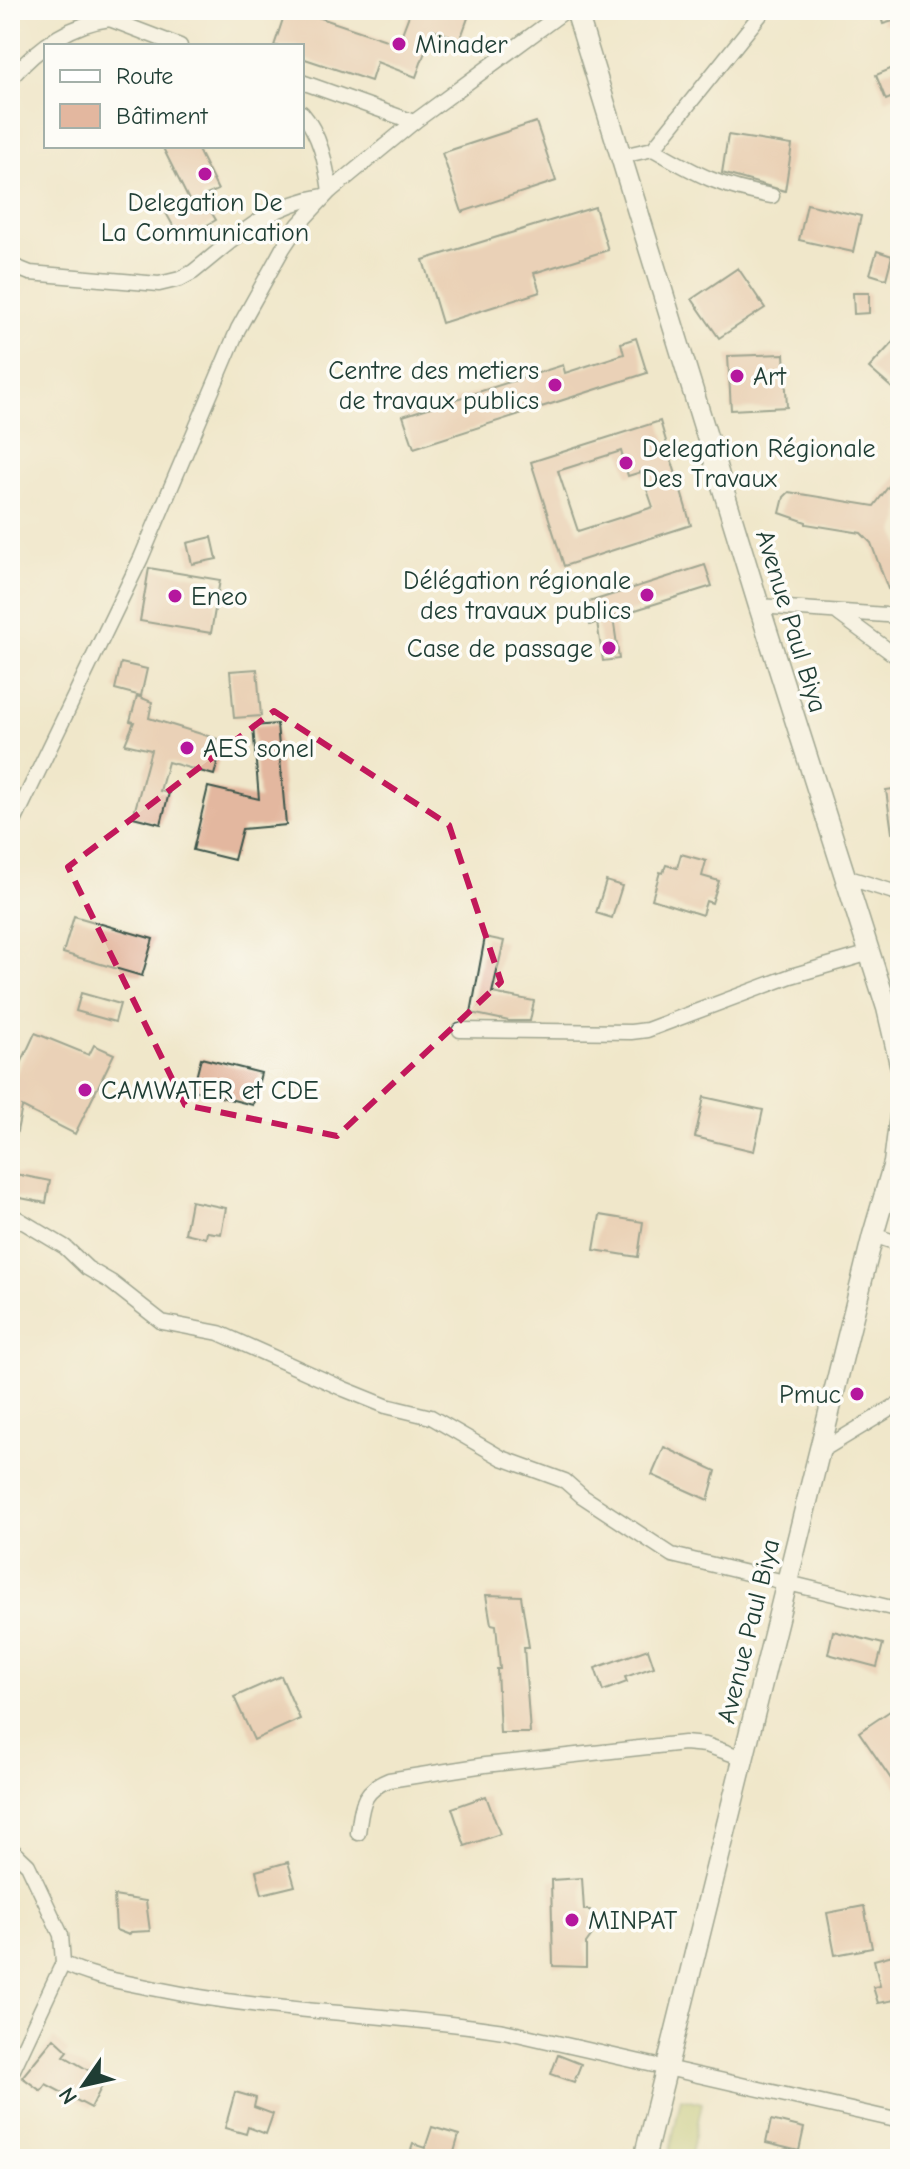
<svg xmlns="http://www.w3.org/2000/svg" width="910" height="2169" font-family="'Comic Neue',sans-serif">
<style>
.green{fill:#adbd5f;stroke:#667d4a;stroke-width:2}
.building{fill:#e3b79f;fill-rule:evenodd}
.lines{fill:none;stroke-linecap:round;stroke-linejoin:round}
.minor-casing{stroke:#3e564b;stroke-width:17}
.secondary-casing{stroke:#3e564b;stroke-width:23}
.minor{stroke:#fff;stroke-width:14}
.secondary{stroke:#fff;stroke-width:20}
.marked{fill:none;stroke:#c2185b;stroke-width:6;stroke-dasharray:16 10;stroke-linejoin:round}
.poi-dot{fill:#b5179e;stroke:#fdfcf7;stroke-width:3}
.labels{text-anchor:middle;stroke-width:7;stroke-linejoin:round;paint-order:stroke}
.poi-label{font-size:26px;fill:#1f3d34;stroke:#fdfcf7;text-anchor:start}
.street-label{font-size:26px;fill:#1f3d34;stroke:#fdfcf7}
</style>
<rect width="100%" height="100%" fill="#fdfcf7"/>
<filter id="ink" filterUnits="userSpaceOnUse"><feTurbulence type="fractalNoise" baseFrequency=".0125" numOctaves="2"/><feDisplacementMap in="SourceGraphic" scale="16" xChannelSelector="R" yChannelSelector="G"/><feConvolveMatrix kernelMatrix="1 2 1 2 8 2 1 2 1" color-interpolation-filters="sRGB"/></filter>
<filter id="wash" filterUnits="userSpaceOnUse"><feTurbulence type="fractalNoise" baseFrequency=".006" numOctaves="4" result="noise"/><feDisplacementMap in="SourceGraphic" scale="32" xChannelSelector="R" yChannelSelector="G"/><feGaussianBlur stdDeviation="1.8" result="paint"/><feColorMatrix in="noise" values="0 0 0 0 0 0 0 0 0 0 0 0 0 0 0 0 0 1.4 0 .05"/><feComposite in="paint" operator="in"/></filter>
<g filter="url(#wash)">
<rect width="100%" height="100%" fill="#f0e7cb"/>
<path class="green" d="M681 2098 702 2103 690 2159H668Z"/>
<g id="blocks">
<g class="building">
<path d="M286 10H297L398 44 411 10H457L469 15 460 40 433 29 416 77 377 62 371 81 302 58V46H274Z"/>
<path d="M879 10H900V19L883 24Z"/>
<path d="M900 65V94L886 100 876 75Z"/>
<path d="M536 122 556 181 462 212 442 153Z"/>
<path d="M728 135 792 145 785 191 722 173Z"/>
<path d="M162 146H196L218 190 202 197 216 220 181 240 166 213 189 200Z"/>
<path d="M807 204 861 216 853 252 799 240Z"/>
<path d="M595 207 608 250 534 273 540 292 442 323 423 260Z"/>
<path d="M877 251 892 256 886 279 870 274Z"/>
<path d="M738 268 765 308 719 338 692 299Z"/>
<path d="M853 293H869V313L854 314Z"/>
<path d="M636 338 647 373 414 448 403 416 563 365 565 373 624 354 621 343Z"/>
<path d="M893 342 900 348V395L869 368Z"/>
<path d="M784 354 787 407 731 410 728 356Z"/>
<path d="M660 421 691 525 564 566 531 462ZM621 451 628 476 641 472 653 507 578 531 558 471Z"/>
<path d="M900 471V519L895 532 900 544V585L888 589 871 543 861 533 806 524V522L780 513 784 497 789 492 874 506Z"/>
<path d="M212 537 217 559 192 564 187 543Z"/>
<path d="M705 565 712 586 613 617 619 659 603 661 597 622 590 625 583 604Z"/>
<path d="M149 568 220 580 211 633 140 621Z"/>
<path d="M121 663 147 669 141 696 115 689Z"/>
<path d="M257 669 261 716 234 718 230 671Z"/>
<path d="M137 696 152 702 149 718 224 741 214 775 168 762 160 791 169 793 161 824 133 817 151 750 125 744 134 722 130 721Z"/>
<path d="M277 724 286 825 242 829 234 860 193 850 208 787 259 799 253 726Z"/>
<path d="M900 788V832L892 833 886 790Z"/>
<path d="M681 854 706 861 702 876 719 881 712 903 706 901 702 915 652 899 660 872 663 873 666 865 677 868Z"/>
<path d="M606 881 622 886 612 918 596 913Z"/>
<path d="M74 916 153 939 142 976 63 953Z"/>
<path d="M485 937 504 941 492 993 534 1001 530 1021H509L471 1013Z"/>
<path d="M81 993 120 1004 115 1022 76 1011Z"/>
<path d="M35 1033 89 1055 94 1045 114 1054 75 1134 22 1107 16 1136 10 1135V1087Z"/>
<path d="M201 1058 261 1073 253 1105 193 1090Z"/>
<path d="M704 1097 763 1110 754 1151 695 1137Z"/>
<path d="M10 1173 50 1181 46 1203 10 1196Z"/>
<path d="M191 1201 226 1208 221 1234 207 1232 206 1238 185 1233Z"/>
<path d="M600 1215 643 1222 638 1257 594 1250Z"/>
<path d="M664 1447 716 1471 708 1500 652 1475Z"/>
<path d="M486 1595 521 1596 529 1647H524L530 1733H500L497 1669H500L496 1625 491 1624Z"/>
<path d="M833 1631 883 1644 877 1667 828 1654Z"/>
<path d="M648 1649 654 1667 625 1677 627 1682 603 1691 595 1668Z"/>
<path d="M281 1676 300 1719 254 1740 234 1697Z"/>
<path d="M890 1711 900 1725V1792L859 1732Z"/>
<path d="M486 1796 500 1834 465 1846 452 1808Z"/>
<path d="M288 1862 295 1886 262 1894 256 1871Z"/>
<path d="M582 1878 584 1910H590L596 1929 586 1943V1967L553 1966 551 1880Z"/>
<path d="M114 1896 146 1901 150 1931 131 1932 129 1935 116 1930Z"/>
<path d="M864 1906 872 1948 835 1955 827 1913Z"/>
<path d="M900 1953V1999L878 2003 873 1987 880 1986 874 1960Z"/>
<path d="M54 2038 68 2051 64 2056 105 2080 91 2108 46 2084 41 2091 22 2077Z"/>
<path d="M558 2055 581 2064 574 2082 551 2074Z"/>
<path d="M235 2092 256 2098 254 2107 273 2114 266 2134 248 2127 246 2134 225 2128Z"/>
<path d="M771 2120 804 2128 799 2151 766 2143Z"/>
<path d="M432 2127 459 2135 452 2159H408L413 2144 425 2148Z"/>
</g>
</g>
</g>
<g filter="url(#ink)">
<use href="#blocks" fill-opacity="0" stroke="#3e564b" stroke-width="2"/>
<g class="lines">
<g class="minor-casing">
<g id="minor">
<path d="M86 10 180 46"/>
<path d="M10 79C37 48 69 24 110 19"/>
<path d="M302 82 414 122"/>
<path d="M302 113C320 134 326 164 330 191"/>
<path d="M653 149C698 175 720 187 772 196"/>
<path d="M622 156 653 149 764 10"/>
<path d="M10 265 30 273 159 284 180 279 193 272C237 237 267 205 324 196"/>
<path d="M759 606 900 616"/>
<path d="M839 614 900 659"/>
<path d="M10 830 141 558 238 329 283 248 299 224 330 191 414 122 566 10"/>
<path d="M846 877 900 894"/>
<path d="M460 1030 631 1032 647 1030 791 976 870 953"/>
<path d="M10 1214 65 1247 87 1268 111 1282 162 1322 219 1333 344 1389 386 1406 431 1417 502 1458 565 1481 582 1496 672 1555 900 1610"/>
<path d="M873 1235 900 1244"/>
<path d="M819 1452 900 1403"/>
<path d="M358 1833C362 1806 361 1791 389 1780L485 1765 684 1743 706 1745 743 1758"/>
<path d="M10 1848 28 1865 61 1935 63 1963C92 1978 125 1982 157 1989 272 2013 389 2013 504 2031L900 2121"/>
<path d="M10 2076 63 1963"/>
</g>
</g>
<g class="secondary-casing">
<g id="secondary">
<path d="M576 10 759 606 887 1008 900 1064"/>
<path d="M644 2159 873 1235 894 1163 900 1116"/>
</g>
</g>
<use href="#minor" class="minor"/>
<use href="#secondary" class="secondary"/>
</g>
</g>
<path d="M0 0H910V2169H0ZM274 711 449 825 501 982 337 1136 185 1105 68 867Z" fill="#f0e7cb" fill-opacity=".55" fill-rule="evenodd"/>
<path class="marked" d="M274 711 449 825 501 982 337 1136 185 1105 68 867Z"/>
<g class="poi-dot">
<circle cx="399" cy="44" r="8"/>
<circle cx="205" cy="174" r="8"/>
<circle cx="737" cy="376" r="8"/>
<circle cx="555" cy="385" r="8"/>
<circle cx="626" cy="463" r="8"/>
<circle cx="647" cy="595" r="8"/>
<circle cx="175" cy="596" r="8"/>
<circle cx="609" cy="648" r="8"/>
<circle cx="187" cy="748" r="8"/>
<circle cx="85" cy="1090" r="8"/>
<circle cx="857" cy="1394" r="8"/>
<circle cx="572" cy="1920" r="8"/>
</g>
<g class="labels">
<g class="poi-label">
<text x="415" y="53">Minader</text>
<text x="205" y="211" text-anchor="middle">Delegation De<tspan x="205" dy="30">La Communication</tspan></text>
<text x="539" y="379" text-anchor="end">Centre des metiers<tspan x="539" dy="30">de travaux publics</tspan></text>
<text x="753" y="385">Art</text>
<text x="642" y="457">Delegation Régionale<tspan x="642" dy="30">Des Travaux</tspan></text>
<text x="631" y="589" text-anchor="end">Délégation régionale<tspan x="631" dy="30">des travaux publics</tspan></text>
<text x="191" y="605">Eneo</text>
<text x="593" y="657" text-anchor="end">Case de passage</text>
<text x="203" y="757">AES sonel</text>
<text x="101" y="1099">CAMWATER et CDE</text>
<text x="841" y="1403" text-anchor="end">Pmuc</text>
<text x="588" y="1929">MINPAT</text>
</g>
<g class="street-label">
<text transform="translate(792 621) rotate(73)" y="9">Avenue Paul Biya</text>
<text transform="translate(748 1631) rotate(-76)" y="9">Avenue Paul Biya</text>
</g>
</g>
<rect width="910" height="2169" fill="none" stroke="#fdfcf7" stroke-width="40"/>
<rect x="44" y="44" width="260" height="104" fill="#fdfcf7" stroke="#a4b0a9" stroke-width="2"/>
<rect x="60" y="70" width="40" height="12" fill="#ffffff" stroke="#a4b0a9" stroke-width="2"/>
<text x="116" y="84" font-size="24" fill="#1f3d34">Route</text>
<rect x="60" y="104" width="40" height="24" fill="#e3b79f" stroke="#a4b0a9" stroke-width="2"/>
<text x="116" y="124" font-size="24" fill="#1f3d34">Bâtiment</text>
<g transform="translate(84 2085) rotate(236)" stroke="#fdfcf7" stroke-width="6" paint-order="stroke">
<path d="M0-6L14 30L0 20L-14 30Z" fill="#1f3d34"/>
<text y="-12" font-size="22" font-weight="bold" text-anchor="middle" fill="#1f3d34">N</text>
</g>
</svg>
